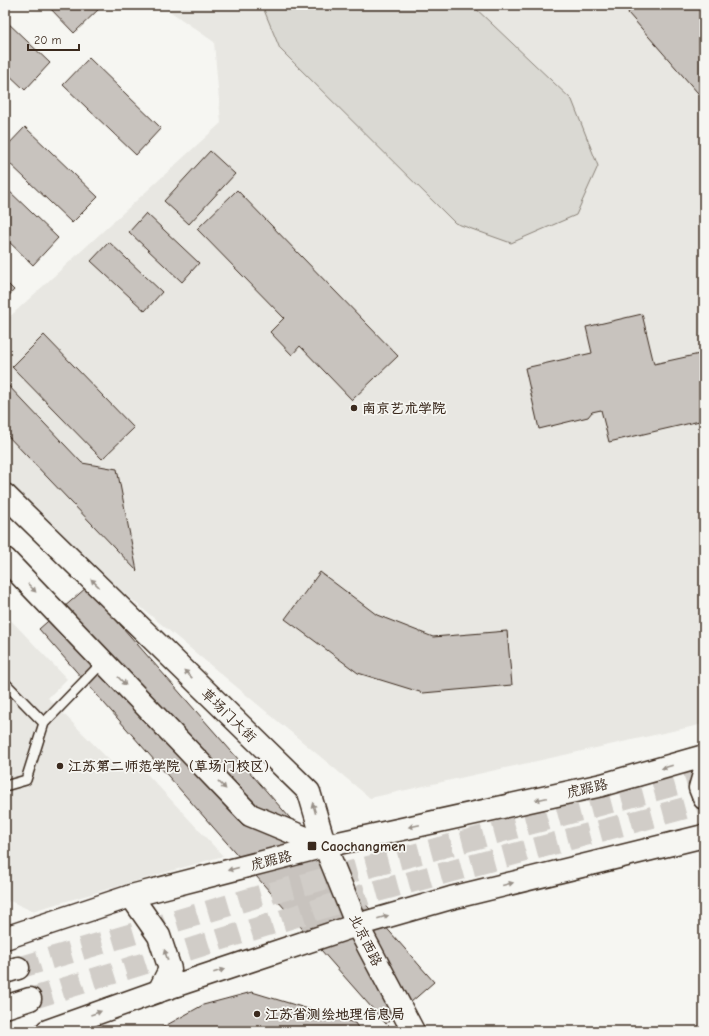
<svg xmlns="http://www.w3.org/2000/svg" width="709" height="1036" font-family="'Comic Neue','LXGW WenKai TC',sans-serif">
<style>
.built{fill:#e8e7e2}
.green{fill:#dad9d3;stroke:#8a8278}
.building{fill:#c8c3be;stroke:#3b2a1e}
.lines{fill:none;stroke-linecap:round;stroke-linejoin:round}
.highway-tunnel{stroke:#d1cdc8;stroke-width:22;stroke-dasharray:22 11;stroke-linecap:butt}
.lane-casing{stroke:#3b2a1e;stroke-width:12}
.primary-casing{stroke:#3b2a1e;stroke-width:25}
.highway-casing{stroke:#3b2a1e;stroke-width:25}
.lane{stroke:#f6f6f2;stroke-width:9}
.primary{stroke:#f6f6f2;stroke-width:22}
.highway{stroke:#f6f6f2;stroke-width:22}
.oneway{fill:#989088}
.poi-dot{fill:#3b2a1e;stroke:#f6f6f2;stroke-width:1.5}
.labels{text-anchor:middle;stroke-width:3.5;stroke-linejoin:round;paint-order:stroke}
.poi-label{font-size:14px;font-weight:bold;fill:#3b2a1e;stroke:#f6f6f2;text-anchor:start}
.street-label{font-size:14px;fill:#3b2a1e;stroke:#f6f6f2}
</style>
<rect width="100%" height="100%" fill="#f6f6f2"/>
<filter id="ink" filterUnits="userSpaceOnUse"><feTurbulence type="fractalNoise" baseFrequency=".025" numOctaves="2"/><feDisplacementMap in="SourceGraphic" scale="8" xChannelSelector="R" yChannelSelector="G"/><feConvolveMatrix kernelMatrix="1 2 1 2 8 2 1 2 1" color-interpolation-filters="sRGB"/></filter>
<g filter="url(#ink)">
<g class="built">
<path d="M161 5H704V724L370 798 5 494V321L221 123 214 42Z"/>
<path d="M5 614 67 679 48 698 120 771 136 762 223 856 32 911 10 901 5 903Z"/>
</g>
<path class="green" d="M262 5H472L572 100 598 166 576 215 511 243 455 223 280 49Z"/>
<g class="building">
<path d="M47 5H103L74 33Z"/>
<path d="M632 5H704V100L628 13Z"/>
<path d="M5 20 50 63 25 90 5 71Z"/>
<path d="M89 58 161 128 136 155 63 85Z"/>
<path d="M25 127 98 197 72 223 5 159V148Z"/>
<path d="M210 151 235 174 189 224 164 201Z"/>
<path d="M5 187 58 238 33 265 5 238Z"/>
<path d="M237 190 398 356 352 400 300 346 292 355 270 332 284 318 197 229Z"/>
<path d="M146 213 199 263 182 282 129 232Z"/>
<path d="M109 242 162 292 145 311 91 261Z"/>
<path d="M5 281 14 290 5 300Z"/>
<path d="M642 314 654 364 704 353V420L609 442 601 410 592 412 588 417 539 429 525 368 592 353 586 327Z"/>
<path d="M44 335 134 428 102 459 12 367Z"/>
<path d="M5 382 82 463 117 469 137 571 5 433Z"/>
<path d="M320 572 377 615 433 637 507 631 512 685 423 693 358 673 285 619Z"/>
<path d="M87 587 434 982 386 1024 39 629Z"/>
<path d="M252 992 355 1023 360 1031H156L203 1005Z"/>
</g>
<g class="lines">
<g class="highway-tunnel">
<path d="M18 968 253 898 704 777"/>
<path d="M30 999 370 893 704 803"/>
</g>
<g class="lane-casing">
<g id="lane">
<path d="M5 683 44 723"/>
<path d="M5 786 26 780 44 723 103 662"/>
</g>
</g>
<g class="primary-casing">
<g id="primary">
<path d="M5 495 309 792 325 846 357 925 413 1031"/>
<path d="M5 559 250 815 325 846"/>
<path d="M704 774 700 788 704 798"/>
<path d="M131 896 159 936 170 969 159 991"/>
<path d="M5 938 131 896 325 846 602 785 704 756"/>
<path d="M47 1031 159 991 357 925 451 898 704 836"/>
</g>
</g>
<g class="highway-casing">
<g id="highway">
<path d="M5 972 18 968"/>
<path d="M5 1007 30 999"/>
</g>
</g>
<use href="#lane" class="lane"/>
<use href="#primary" class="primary"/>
<use href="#highway" class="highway"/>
</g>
<defs><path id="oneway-solid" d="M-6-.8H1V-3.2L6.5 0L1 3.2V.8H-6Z"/></defs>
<g class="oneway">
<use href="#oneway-solid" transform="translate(95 583) rotate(-136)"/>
<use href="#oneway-solid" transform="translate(32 588) rotate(46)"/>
<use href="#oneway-solid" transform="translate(188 674) rotate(-136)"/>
<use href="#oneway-solid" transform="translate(122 681) rotate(46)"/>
<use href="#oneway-solid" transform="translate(667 767) rotate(164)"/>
<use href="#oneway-solid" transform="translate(222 785) rotate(46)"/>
<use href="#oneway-solid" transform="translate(541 799) rotate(168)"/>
<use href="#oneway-solid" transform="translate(314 808) rotate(-106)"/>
<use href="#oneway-solid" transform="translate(414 826) rotate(168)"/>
<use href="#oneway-solid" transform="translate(233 869) rotate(166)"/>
<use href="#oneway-solid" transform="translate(508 884) rotate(-14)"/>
<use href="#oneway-solid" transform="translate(383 917) rotate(-16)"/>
<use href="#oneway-solid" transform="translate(166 955) rotate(-108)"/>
<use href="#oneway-solid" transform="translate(219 971) rotate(-18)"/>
<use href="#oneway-solid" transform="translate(96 1013) rotate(-20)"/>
</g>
</g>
<g class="poi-dot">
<circle cx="354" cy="408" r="4"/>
<circle cx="60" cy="766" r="4"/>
<rect x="307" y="841" width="10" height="10" rx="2"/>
<circle cx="257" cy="1014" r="4"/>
</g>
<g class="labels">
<g class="poi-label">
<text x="362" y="413">南京艺术学院</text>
<text x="68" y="771">江苏第二师范学院（草场门校区）</text>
<text x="321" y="851">Caochangmen</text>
<text x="265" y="1019">江苏省测绘地理信息局</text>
</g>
<g class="street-label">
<text transform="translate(229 715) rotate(44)" y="5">草场门大街</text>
<text transform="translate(587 788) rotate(-13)" y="5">虎踞路</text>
<text transform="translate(271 860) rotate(-14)" y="5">虎踞路</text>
<text transform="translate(366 940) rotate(64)" y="5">北京西路</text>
</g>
</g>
<rect width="709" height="1036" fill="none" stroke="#f6f6f2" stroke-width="20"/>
<rect x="10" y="10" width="689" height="1016" fill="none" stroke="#3b2a1e" stroke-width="1.5" filter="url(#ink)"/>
<path d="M28 44v6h51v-6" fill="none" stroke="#3b2a1e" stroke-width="2"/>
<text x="34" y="44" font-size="12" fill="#3b2a1e" stroke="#f6f6f2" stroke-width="3" paint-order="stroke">20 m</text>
</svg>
